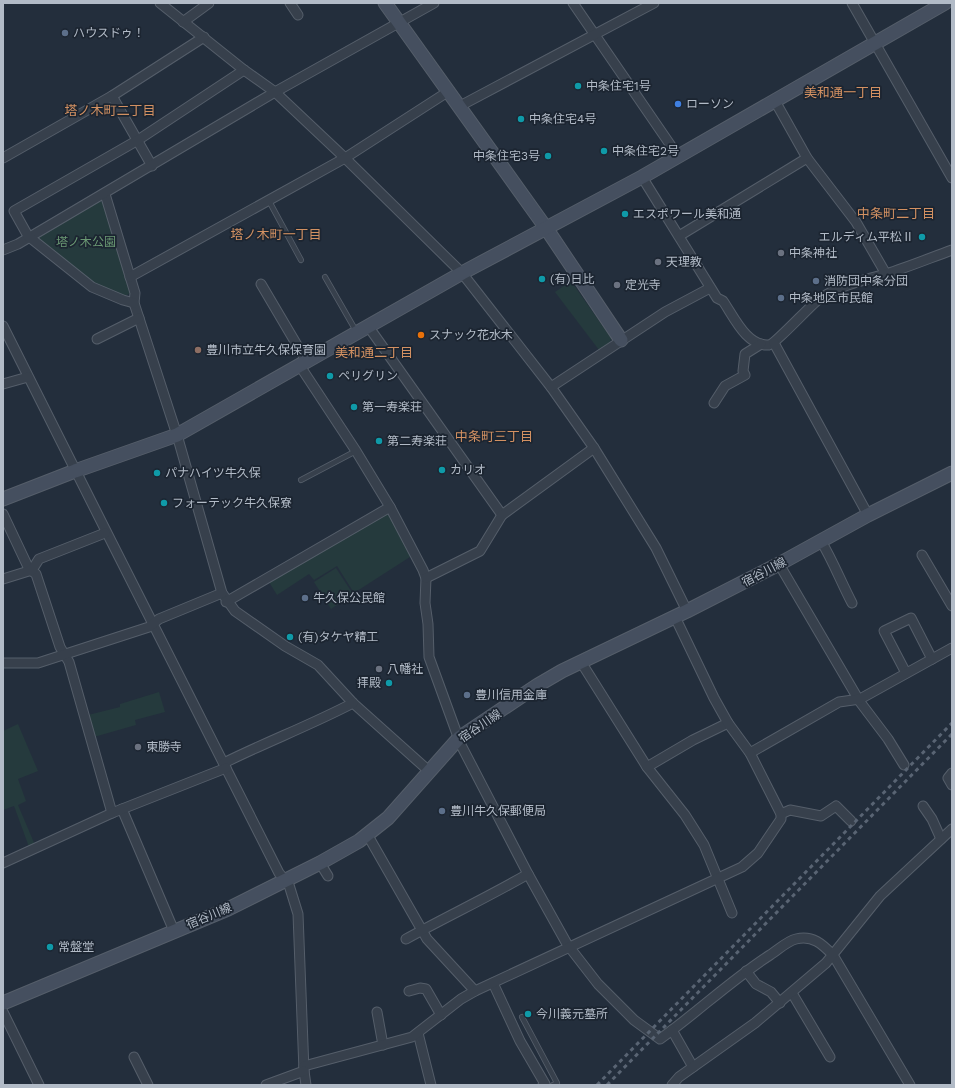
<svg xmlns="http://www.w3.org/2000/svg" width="955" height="1088" font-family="'Work Sans','Noto Sans JP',sans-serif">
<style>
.green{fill:#253a3d}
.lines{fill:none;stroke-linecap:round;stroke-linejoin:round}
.lane-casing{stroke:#555e6a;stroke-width:6}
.street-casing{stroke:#555e6a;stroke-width:11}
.secondary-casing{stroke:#555e6a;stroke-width:15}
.lane{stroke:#37404c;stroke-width:4.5}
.street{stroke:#37404c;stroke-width:9}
.secondary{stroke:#454f5f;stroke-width:13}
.rail{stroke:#596473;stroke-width:3;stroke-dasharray:4 4;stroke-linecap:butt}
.service-dot{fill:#5c6f8a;stroke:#1c2531;stroke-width:1.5}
.culture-dot{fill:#0f9aa8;stroke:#1c2531;stroke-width:1.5}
.shop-dot{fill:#3f7fe0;stroke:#1c2531;stroke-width:1.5}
.worship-dot{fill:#6b7280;stroke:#1c2531;stroke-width:1.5}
.food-dot{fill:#e8710a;stroke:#1c2531;stroke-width:1.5}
.education-dot{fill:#8d6e63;stroke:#1c2531;stroke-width:1.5}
.labels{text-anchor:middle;stroke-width:3.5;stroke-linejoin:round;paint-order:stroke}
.poi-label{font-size:12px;fill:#b2bbc7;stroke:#1c2531;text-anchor:start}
.park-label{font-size:12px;fill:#6a9873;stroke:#1c2531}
.street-label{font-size:12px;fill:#b2bbc7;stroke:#1c2531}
.neighbourhood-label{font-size:13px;fill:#d39162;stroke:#1c2531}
</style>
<rect width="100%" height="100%" fill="#232e3c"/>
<g class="green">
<path d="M100 201 105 203 130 293 124 297 96 286 37 240 38 237Z"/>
<path d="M571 281 611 338 610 343 599 350 555 292Z"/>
<path d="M383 514 391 515 413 555 354 593 337 566 314 580 309 574 277 595 269 582Z"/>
<path d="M336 568 353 594 331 609 314 582Z"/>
<path d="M159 692 165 712 135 720 136 725 94 737 88 715 120 707V704Z"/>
<path d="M18 724 38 771 18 779 26 801 18 805 35 845 29 847 14 806 3 810V731Z"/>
</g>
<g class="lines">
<g class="lane-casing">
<g id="lane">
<path d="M269 201 301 260"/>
<path d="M325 277 356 331"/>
<path d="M301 480 356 451"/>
<path d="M522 1017 557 1083 553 1085"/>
</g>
</g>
<g class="street-casing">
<g id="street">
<path d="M160 3 244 70 275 92 345 158 462 273 551 387 594 448 656 548 687 611"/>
<path d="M290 3 298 15"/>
<path d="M573 3 678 156"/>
<path d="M852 3 952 178"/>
<path d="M183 22 209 3"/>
<path d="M112 96 152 166"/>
<path d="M775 101 807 158 856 222 886 274"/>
<path d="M460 106 654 3"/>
<path d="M3 158 112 96 204 37"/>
<path d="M642 177 717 298 723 301C734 317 747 347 769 345 775 344 809 307 818 300 837 286 864 280 886 274 908 267 930 258 952 250"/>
<path d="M105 194 135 293 134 303 177 435 222 593 235 611 285 646 318 665 353 703 430 772"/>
<path d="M679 236 807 158"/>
<path d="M3 250 18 244 275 92 434 3"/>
<path d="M130 277 345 158 449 91"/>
<path d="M261 284 307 362"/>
<path d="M134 303 123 300 92 287 28 236 14 211 138 140 244 70"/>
<path d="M3 326C94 509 187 690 279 873L289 885 298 914 304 1071 306 1085"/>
<path d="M368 326 502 515"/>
<path d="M97 339 139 318"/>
<path d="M774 343 868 515"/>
<path d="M300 366 356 451 390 507 423 570 426 578 425 603 428 624 429 657 461 745 528 874 567 944 598 984 634 1020 660 1039C698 1012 731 980 770 955 778 950 787 941 796 939 813 935 822 944 833 955L910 1085"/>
<path d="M3 384 28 377"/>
<path d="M551 387 665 312 710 288"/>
<path d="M714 403 725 386 745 375 743 371 745 354 761 344"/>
<path d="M3 514 29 569 36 574 60 647 69 662 112 813"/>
<path d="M821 541C833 561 841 582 852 603"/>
<path d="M922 555 952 606"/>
<path d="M779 564 860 702 888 739 904 765"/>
<path d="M426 578 480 551 502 515 594 448"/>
<path d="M3 579 32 570 39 559 105 533"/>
<path d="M226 602 390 507"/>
<path d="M581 662 647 767 685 815 704 845 732 913"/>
<path d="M3 663H38L149 627 159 619 222 593"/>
<path d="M906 673 884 631 911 618 932 659"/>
<path d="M750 753 839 702 860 699 952 648"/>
<path d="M224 763C266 742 311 725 353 703"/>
<path d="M647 767 693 740 728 723"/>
<path d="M952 773 948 778 952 785"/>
<path d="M923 806 932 819 941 839"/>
<path d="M122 809 174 931"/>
<path d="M781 814 790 810 821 816 836 806 851 821"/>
<path d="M367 834 427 939 475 991"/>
<path d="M3 863 112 813 226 768"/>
<path d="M320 863 328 876"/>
<path d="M406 939C446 917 488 897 528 874"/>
<path d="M746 971 756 984 771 992 780 1003"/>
<path d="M493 983 520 1041 545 1084 543 1085"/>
<path d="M409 991 420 988 426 989 441 1015"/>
<path d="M792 993 830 1057"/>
<path d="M3 1012 39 1085"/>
<path d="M377 1012 383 1045"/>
<path d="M672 1030 693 1067"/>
<path d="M418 1033 431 1085"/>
<path d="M134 1057 148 1085"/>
<path d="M304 1066 412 1037 461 999 475 991 742 867 758 853 781 819V814L750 753 728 723 714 698 675 617"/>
<path d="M266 1085 304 1071"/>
<path d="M672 1085 679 1077 755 1023 826 963 880 896 952 829"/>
</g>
</g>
<g class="secondary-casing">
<g id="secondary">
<path d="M385 3 546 228 621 340"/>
<path d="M3 499 75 471 177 435 462 273 642 177 945 3"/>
<path d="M3 1003 228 909 320 863 359 841 388 818 459 738 538 685 562 671 687 611 779 564 868 515 952 473"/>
</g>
</g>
<use href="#lane" class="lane"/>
<use href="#street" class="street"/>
<use href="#secondary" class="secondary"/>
<g class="rail">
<path d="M597 1085 952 723"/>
<path d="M607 1085 952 734"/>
</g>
</g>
<g class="service-dot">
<circle cx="65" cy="33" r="4"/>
<circle cx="816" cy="281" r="4"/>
<circle cx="781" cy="298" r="4"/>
<circle cx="305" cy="598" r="4"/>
<circle cx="467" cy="695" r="4"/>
<circle cx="442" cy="811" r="4"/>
</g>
<g class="culture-dot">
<circle cx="578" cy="86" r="4"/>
<circle cx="521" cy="119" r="4"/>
<circle cx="604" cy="151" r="4"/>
<circle cx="548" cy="156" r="4"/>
<circle cx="625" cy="214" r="4"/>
<circle cx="922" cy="237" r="4"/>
<circle cx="542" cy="279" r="4"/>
<circle cx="330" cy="376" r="4"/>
<circle cx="354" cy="407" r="4"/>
<circle cx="379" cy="441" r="4"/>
<circle cx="442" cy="470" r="4"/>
<circle cx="157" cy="473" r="4"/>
<circle cx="164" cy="503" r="4"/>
<circle cx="290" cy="637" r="4"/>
<circle cx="389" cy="683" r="4"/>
<circle cx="50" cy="947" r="4"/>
<circle cx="528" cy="1014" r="4"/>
</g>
<circle class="shop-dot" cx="678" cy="104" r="4"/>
<g class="worship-dot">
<circle cx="781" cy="253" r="4"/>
<circle cx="658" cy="262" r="4"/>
<circle cx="617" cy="285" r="4"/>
<circle cx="379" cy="669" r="4"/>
<circle cx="138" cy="747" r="4"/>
</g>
<circle class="food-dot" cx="421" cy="335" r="4"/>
<circle class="education-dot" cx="198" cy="350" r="4"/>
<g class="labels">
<g class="poi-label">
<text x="73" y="37">ハウスドゥ！</text>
<text x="586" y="90">中条住宅1号</text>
<text x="686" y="108">ローソン</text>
<text x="529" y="123">中条住宅4号</text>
<text x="612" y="155">中条住宅2号</text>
<text x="540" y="160" text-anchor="end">中条住宅3号</text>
<text x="633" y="218">エスポワール美和通</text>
<text x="914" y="241" text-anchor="end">エルディム平松Ⅱ</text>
<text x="789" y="257">中条神社</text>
<text x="666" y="266">天理教</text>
<text x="550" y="283">(有)日比</text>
<text x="824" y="285">消防団中条分団</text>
<text x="625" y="289">定光寺</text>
<text x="789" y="302">中条地区市民館</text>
<text x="429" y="339">スナック花水木</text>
<text x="206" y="354">豊川市立牛久保保育園</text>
<text x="338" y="380">ペリグリン</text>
<text x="362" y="411">第一寿楽荘</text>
<text x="387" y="445">第二寿楽荘</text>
<text x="450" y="474">カリオ</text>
<text x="165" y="477">パナハイツ牛久保</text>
<text x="172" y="507">フォーテック牛久保寮</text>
<text x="313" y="602">牛久保公民館</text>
<text x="298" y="641">(有)タケヤ精工</text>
<text x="387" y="673">八幡社</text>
<text x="381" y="687" text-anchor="end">拝殿</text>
<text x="475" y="699">豊川信用金庫</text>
<text x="146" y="751">東勝寺</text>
<text x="450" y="815">豊川牛久保郵便局</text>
<text x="58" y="951">常盤堂</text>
<text x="536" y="1018">今川義元墓所</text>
</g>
<g class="park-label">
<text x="86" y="246">塔ノ木公園</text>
</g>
<g class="street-label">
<text transform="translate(764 572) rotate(-28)" y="4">宿谷川線</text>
<text transform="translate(480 726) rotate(-34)" y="4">宿谷川線</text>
<text transform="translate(209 916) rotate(-23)" y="4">宿谷川線</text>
</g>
<g class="neighbourhood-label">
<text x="843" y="97">美和通一丁目</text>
<text x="110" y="115">塔ノ木町二丁目</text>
<text x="896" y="218">中条町二丁目</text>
<text x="276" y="239">塔ノ木町一丁目</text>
<text x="374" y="357">美和通二丁目</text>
<text x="494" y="441">中条町三丁目</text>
</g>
</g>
<rect width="955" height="1088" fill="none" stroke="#b2bbc7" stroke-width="8"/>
</svg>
